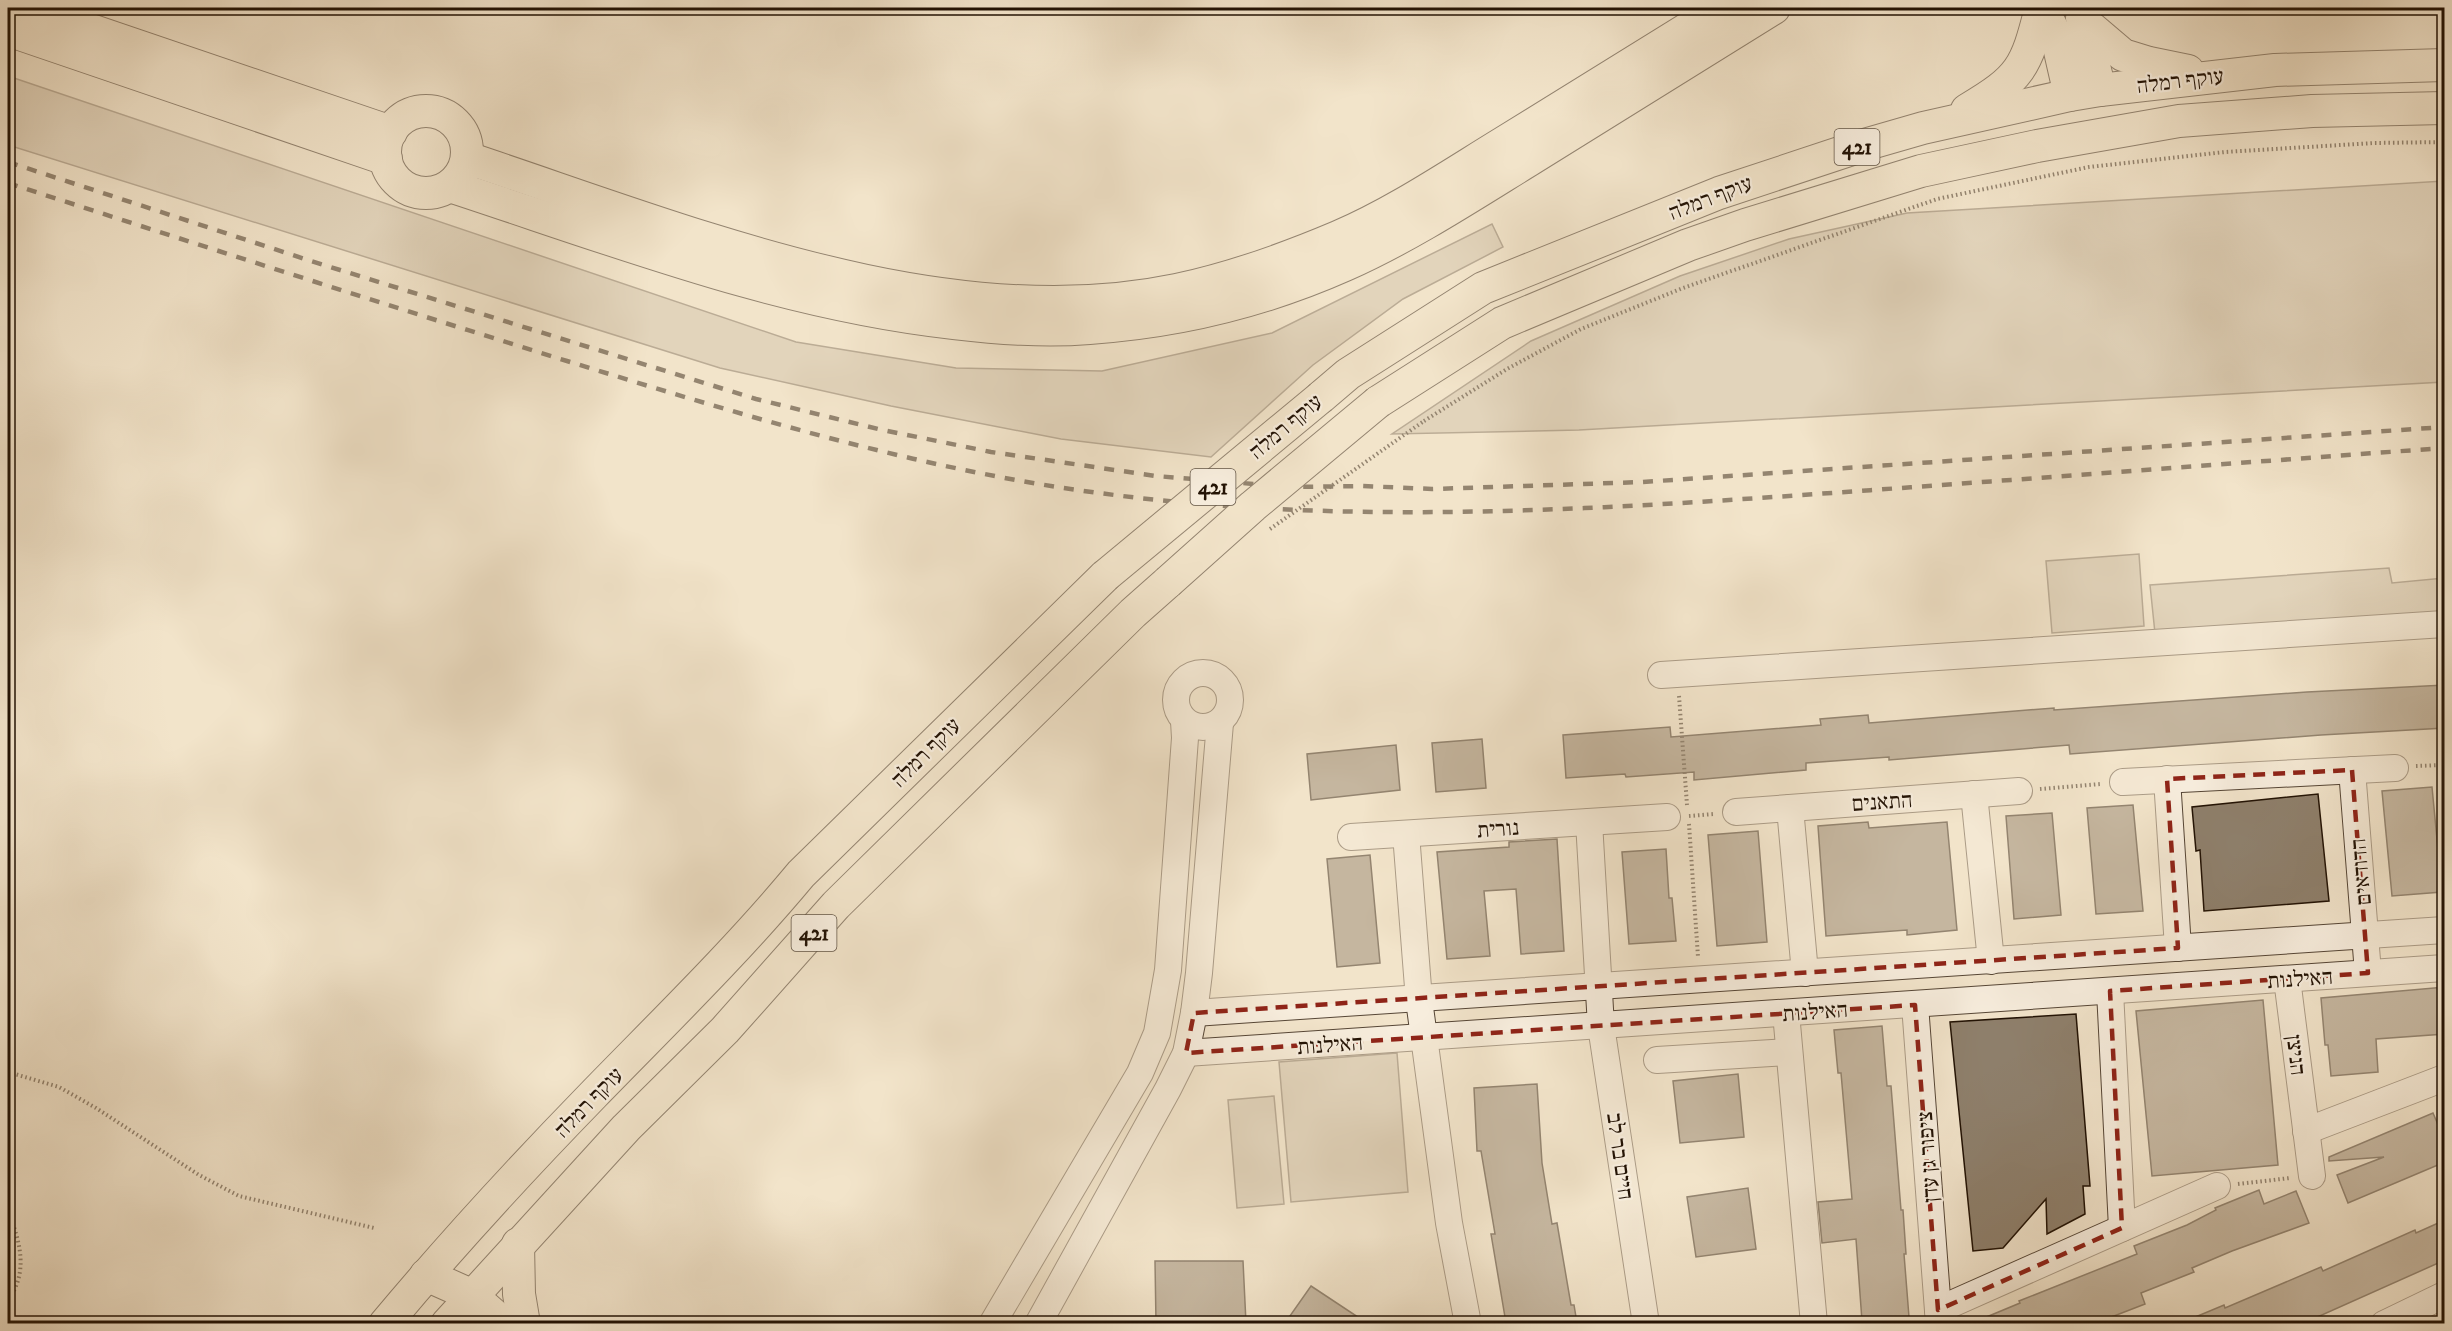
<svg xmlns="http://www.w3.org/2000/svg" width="2452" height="1331" font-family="'IM FELL DW Pica','Frank Ruhl Libre',serif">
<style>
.green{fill:#cfc0a9;stroke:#786956;stroke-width:1.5}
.building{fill:#8e7f6b;stroke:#221204;stroke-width:1.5}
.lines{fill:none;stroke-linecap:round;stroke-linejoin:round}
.minor-casing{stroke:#564636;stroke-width:28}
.major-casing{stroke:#221204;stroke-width:34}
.path{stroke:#221204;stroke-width:4;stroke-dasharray:1.5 3;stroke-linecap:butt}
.minor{stroke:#f7eddd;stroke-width:26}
.major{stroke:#f2e4cb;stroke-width:32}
.rail{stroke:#221204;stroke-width:4.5;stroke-dasharray:10 10;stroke-linecap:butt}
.major-bridge-casing{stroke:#221204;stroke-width:34;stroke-linecap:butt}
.path-bridge{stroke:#221204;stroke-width:4;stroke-dasharray:1.5 3;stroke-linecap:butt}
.major-bridge{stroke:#f2e4cb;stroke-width:32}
.marked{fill:none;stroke:#8f2418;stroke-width:4.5;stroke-dasharray:12 8;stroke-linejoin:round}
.labels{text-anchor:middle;stroke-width:4.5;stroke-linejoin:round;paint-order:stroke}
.shield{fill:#f7eddd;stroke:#625445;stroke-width:1.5}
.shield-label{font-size:21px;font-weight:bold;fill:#221204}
.street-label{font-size:22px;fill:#221204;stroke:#f7eddd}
</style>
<rect width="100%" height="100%" fill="#f2e4cb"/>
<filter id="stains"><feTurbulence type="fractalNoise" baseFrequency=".00333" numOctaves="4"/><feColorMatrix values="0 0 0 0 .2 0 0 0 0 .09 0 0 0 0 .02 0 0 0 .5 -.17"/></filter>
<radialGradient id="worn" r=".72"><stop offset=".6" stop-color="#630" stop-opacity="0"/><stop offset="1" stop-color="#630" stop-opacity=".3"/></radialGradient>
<g class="green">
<path d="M8 76 796 342 956 368 1102 371 1272 333 1492 224 1503 247 1403 299 1313 365 1211 457 1061 439 891 406 720 368 8 145Z"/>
<path d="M2444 181V382L1579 430 1392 434 1531 341 1680 276 1789 239 1907 213Z"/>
<path d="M2139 554 2144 626 2052 633 2046 561Z"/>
<path d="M2389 568 2392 583 2444 578V624L2156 643 2150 585Z"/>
<path d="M1397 1053 1408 1192 1291 1202 1279 1062Z"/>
<path d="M1274 1096 1284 1204 1237 1208 1228 1100Z"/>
</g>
<g class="building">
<path d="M2445 685V728L2321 735 2070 754 2069 745 1889 760V757L1806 763V770L1694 780V772L1626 777 1625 774 1566 778 1563 735 1670 727 1671 737 1821 725 1820 719 1868 715 1869 723 2054 708V710L2307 692Z"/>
<path d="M1482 739 1486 788 1436 792 1432 743Z"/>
<path d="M1396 745 1400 790 1311 800 1307 754Z"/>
<path d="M2432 787 2442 892 2392 896 2382 791Z"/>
<path d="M2318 794 2329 901 2204 911 2200 850 2196 851 2192 807Z"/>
<path d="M2133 805 2143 911 2096 914 2087 808Z"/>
<path d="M2052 813 2061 915 2014 919 2006 816Z"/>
<path d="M1868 822 1869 828 1947 822 1957 930 1907 935V930L1826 936 1818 826Z"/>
<path d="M1758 831 1767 942 1717 946 1708 835Z"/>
<path d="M1557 839 1564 951 1521 954 1516 889 1484 891 1490 956 1447 959 1437 852 1509 847V842Z"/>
<path d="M1666 849 1669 898H1672L1676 941 1629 944 1622 852Z"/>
<path d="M1370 855 1380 963 1337 967 1327 859Z"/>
<path d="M2445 987V1034L2376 1039 2378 1072 2331 1076 2328 1045H2325L2321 998Z"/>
<path d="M2263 1000 2278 1165 2152 1176 2136 1011Z"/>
<path d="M2076 1014 2090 1186H2083L2085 1214 2047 1234 2046 1199 2003 1248 1973 1251 1950 1022Z"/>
<path d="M1882 1026 1887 1086H1891L1901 1210H1903L1906 1254H1904L1909 1317 1862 1321 1856 1239 1822 1243 1818 1202 1852 1199 1841 1073H1838L1834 1030Z"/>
<path d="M1738 1074 1744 1137 1680 1143 1673 1081Z"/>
<path d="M1537 1084 1542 1163 1552 1224 1557 1223 1571 1305H1574L1577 1323H1506L1491 1234H1495L1481 1151H1477L1474 1088Z"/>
<path d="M2433 1113 2445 1141V1162L2348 1203 2337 1175 2384 1157 2329 1161V1157Z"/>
<path d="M1748 1188 1756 1249 1696 1257 1687 1197Z"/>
<path d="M2259 1190 2264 1204 2296 1191 2309 1223 2232 1251 2192 1268 2194 1272 2141 1293 2145 1304 2096 1323H1972L2020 1303 2019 1301 2137 1254 2134 1246 2187 1225 2216 1210 2215 1208Z"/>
<path d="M2445 1220V1260L2304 1323H2181L2224 1305 2225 1308 2321 1267 2323 1271 2415 1230 2416 1233Z"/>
<path d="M1155 1261H1243L1246 1323H1156Z"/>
<path d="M1311 1286 1367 1323H1285Z"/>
</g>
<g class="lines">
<g class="minor-casing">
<g id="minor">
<circle cx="1203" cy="700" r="27"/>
<path d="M1661 675 2444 624"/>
<path d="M2352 770 2368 973"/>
<path d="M2167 779 2178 948"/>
<path d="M2123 782 2395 768"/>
<path d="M1974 794 1991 961"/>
<path d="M1790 808 1805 973"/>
<path d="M1736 812 2019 791"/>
<path d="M1589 822 1601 1026 1646 1324"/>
<path d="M1406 834 1419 1000 1449 1223 1468 1324"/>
<path d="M1351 837 1667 817"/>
<path d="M2287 979 2312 1176"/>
<path d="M2110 991 2122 1228"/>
<path d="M1915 1005 1939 1324"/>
<path d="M1194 1013 2444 930"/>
<path d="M1786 1013 1814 1324"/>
<path d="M1186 1053 2444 968"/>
<path d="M1657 1060 1789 1052"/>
<path d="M2306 1131 2444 1078"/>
<path d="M1938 1310 2217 1186"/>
<path d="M992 1324 1140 1073 1157 1033 1168 970 1185 738 1184 721"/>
<path d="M1038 1324 1168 1089 1186 1053 1194 1013 1199 973 1220 723"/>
<path d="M2384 1324 2444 1295"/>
</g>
</g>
<g class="major-casing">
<g id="major">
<path d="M26 8 391 132"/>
<path d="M2042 8 2057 38 2070 95"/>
<path d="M2082 18 2100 90"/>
<path d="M2083 21 2123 55 2149 63 2188 71"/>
<path d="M8 30 386 159"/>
<path d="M1967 110C2021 78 2026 68 2041 8"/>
<circle cx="426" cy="152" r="41"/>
<path d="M467 158C685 230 944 339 1177 290 1233 278 1286 259 1338 237 1396 212 1449 176 1503 143 1575 98 1648 53 1721 8"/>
<path d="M450 186C615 240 780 304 954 323 998 328 1044 332 1089 328 1177 322 1264 301 1345 265 1410 236 1471 196 1531 159 1612 108 1693 58 1774 8"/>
<path d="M1321 397 1348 374 1483 288 1719 193 1864 145 1923 128 2070 95 2100 90 2275 70 2444 65"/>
<path d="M1378 402 1502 323 1688 245 1745 225 1921 171 2037 146 2179 121 2312 111 2444 108"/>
<path d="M518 1244 519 1294 524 1324"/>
<path d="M426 1275 471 1295 504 1324"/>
<path d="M385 1324C451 1245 521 1169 593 1095 664 1022 736 952 801 874L1105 576"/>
<path d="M447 1324 626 1128 725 1030 836 905 1133 613 1168 582"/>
</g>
</g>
<g class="path">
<path d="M1424 421 1507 369 1581 329 1683 288 1937 199 2089 167 2225 152 2374 143 2444 142"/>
<path d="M1679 696 1687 805"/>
<path d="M2416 766 2444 765"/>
<path d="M2040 789 2101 784"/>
<path d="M1689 816 1714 814"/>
<path d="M1689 824 1698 957"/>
<path d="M8 1072 59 1087 96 1108 199 1175 239 1196 374 1228"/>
<path d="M2238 1184 2290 1178"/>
<path d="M8 1211C20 1241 29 1272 8 1300"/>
</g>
<use href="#minor" class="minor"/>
<use href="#major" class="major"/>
<g class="rail">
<path d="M8 162 311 261 756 399 878 429 991 452 1156 476 1291 487 1363 486 1432 489 1643 482 2444 427"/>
<path d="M8 183C193 243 380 303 567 361 742 415 917 469 1099 493 1351 527 1607 509 1859 491 2054 477 2249 462 2444 448"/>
</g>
<g class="major-bridge-casing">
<g id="major-bridge">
<path d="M1105 576 1321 397"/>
<path d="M1168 582 1253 506 1378 402"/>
</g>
</g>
<path class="path-bridge" d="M1270 529 1424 421"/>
<use href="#major-bridge" class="major-bridge"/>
</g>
<path d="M0 0H2452V1331H0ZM2352 770 2368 973 2110 991 2122 1228 1938 1310 1915 1005 1186 1053 1194 1013 2178 948 2167 779Z" fill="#f2e4cb" fill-opacity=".55" fill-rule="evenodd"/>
<path class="marked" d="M2352 770 2368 973 2110 991 2122 1228 1938 1310 1915 1005 1186 1053 1194 1013 2178 948 2167 779Z"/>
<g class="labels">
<g class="shield">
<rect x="1834.5" y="129" width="45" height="36" rx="4.5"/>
<rect x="1190.5" y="469" width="45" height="36" rx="4.5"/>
<rect x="791.5" y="915" width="45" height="36" rx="4.5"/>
</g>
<g class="shield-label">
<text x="1857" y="154">421</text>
<text x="1213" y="494">421</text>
<text x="814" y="940">421</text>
</g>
<g class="street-label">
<text transform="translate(2180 80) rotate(-7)" y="8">עוקף רמלה</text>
<text transform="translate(1710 197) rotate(-21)" y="8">עוקף רמלה</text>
<text transform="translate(1285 426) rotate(-40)" y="8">עוקף רמלה</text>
<text transform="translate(925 752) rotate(-45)" y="8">עוקף רמלה</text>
<text transform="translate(1882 801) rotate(-4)" y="8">התאנים</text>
<text transform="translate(1498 828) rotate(-4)" y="8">נורית</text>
<text transform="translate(2360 872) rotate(-95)" y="8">הדודאים</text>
<text transform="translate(2300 978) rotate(-4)" y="8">האילנות</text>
<text transform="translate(1815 1011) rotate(-4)" y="8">האילנות</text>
<text transform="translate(1330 1044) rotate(-4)" y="8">האילנות</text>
<text transform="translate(2297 1055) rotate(83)" y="8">הניצן</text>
<text transform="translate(588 1102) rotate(-46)" y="8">עוקף רמלה</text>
<text transform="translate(1621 1156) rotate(82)" y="8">חיים בר לב</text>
<text transform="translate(1927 1157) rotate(-94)" y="8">ציפור גן עדן</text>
</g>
</g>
<rect width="2452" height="1331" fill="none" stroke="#f2e4cb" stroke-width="30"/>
<rect x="9" y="9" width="2434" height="1313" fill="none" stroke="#221204" stroke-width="3"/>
<rect x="15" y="15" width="2422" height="1301" fill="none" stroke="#221204" stroke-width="1.5"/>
<rect width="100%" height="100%" filter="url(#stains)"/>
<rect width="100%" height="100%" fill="url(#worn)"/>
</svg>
